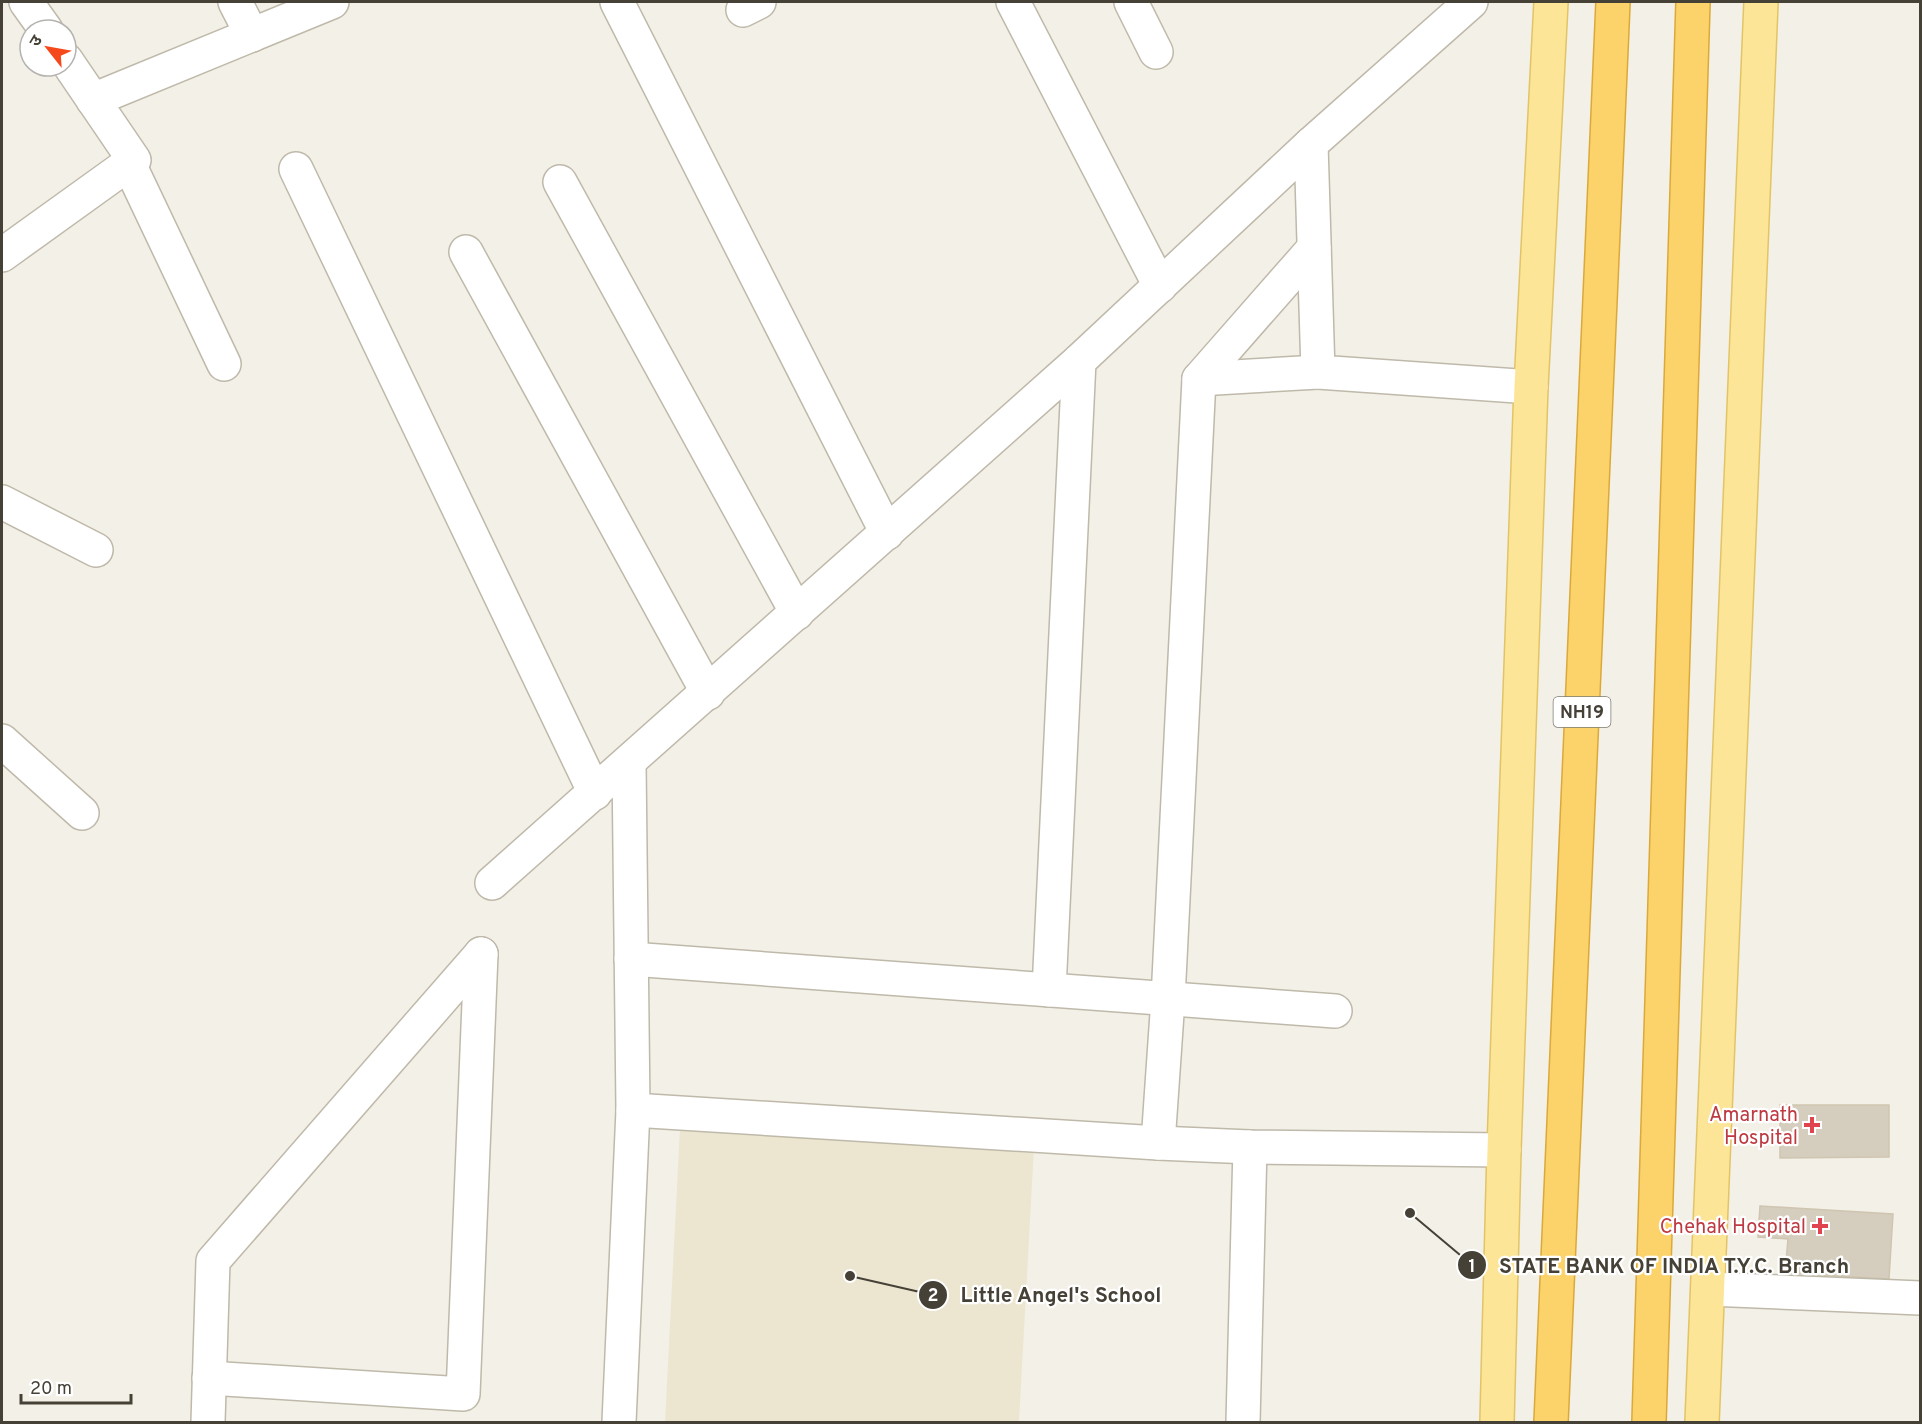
<svg xmlns="http://www.w3.org/2000/svg" width="1922" height="1424" font-family="Overpass,'Noto Sans Devanagari',sans-serif">
<style>
.education{fill:#ece6d1}
.building{fill:#d5cdbd;stroke:#cfc5b0;stroke-width:1.5}
.lines{fill:none;stroke-linecap:round;stroke-linejoin:round}
.minor-casing{stroke:#bfb9aa;stroke-width:36}
.major-casing{stroke:#e2c467;stroke-width:36}
.highway-casing{stroke:#dba93a;stroke-width:36}
.minor{stroke:#fff;stroke-width:33}
.major{stroke:#fce597;stroke-width:33}
.highway{stroke:#fbd36a;stroke-width:33}
.health-dot{fill:#e0444e;stroke:#fff;stroke-width:2}
.labels{text-anchor:middle;stroke-width:4.5;stroke-linejoin:round;paint-order:stroke}
.shield{fill:#fff;stroke:#7e7a72;stroke-width:1.5}
.shield-label{font-size:18px;font-weight:bold;fill:#464136}
.health-label{font-size:20px;fill:#be3a42;stroke:#fff;text-anchor:end}
.leader{fill:none;stroke:#464136;stroke-width:2}
.callout-dot{fill:#464136;stroke:#fff;stroke-width:2}
.mark-label{font-size:18px;text-anchor:middle;font-weight:bold;fill:#fff}
.callout-label{font-size:21px;text-anchor:middle;font-weight:bold;fill:#464136;stroke:#fff;stroke-width:4.5;stroke-linejoin:round;paint-order:stroke}
</style>
<rect width="100%" height="100%" fill="#f3f0e7"/>
<path class="education" d="M681 1108 1035 1129 1019 1422H665Z"/>
<g class="building">
<path d="M1780 1105H1889V1157L1780 1158Z"/>
<path d="M1760 1206 1893 1214 1889 1279 1785 1273 1788 1239 1758 1237Z"/>
</g>
<g class="lines">
<g class="minor-casing">
<g id="minor">
<path d="M26 2 46 30"/>
<path d="M235 2 252 35"/>
<path d="M617 2 887 533"/>
<path d="M1013 2 1160 286"/>
<path d="M1131 2 1156 52"/>
<path d="M743 10 759 2"/>
<path d="M93 100 332 2"/>
<path d="M1311 144 1318 372 1531 387"/>
<path d="M129 164 224 364"/>
<path d="M296 169 595 793"/>
<path d="M560 182 797 613"/>
<path d="M466 252 708 693"/>
<path d="M2 255 134 160 66 60"/>
<path d="M1199 379 1318 372"/>
<path d="M2 502 96 550"/>
<path d="M2 741 82 813"/>
<path d="M492 883 1079 361 1311 144 1471 2"/>
<path d="M631 959 1335 1011"/>
<path d="M1049 990 1079 361"/>
<path d="M633 1110 1158 1143 1250 1147 1504 1150"/>
<path d="M1158 1143 1168 999 1199 379 1314 248"/>
<path d="M1709 1289 1920 1298"/>
<path d="M209 1378 463 1394 481 954"/>
<path d="M208 1422 213 1261 481 954"/>
<path d="M619 1422 633 1110 629 763"/>
<path d="M1243 1422 1250 1147"/>
</g>
</g>
<g class="major-casing">
<g id="major">
<path d="M1497 1422 1504 1150 1531 387 1551 2"/>
<path d="M1702 1422 1761 2"/>
</g>
</g>
<g class="highway-casing">
<g id="highway">
<path d="M1551 1422 1613 2"/>
<path d="M1649 1422 1693 2"/>
</g>
</g>
<use href="#minor" class="minor"/>
<use href="#major" class="major"/>
<use href="#highway" class="highway"/>
</g>
<g class="health-dot">
<path d="M1809 1116h6v6h6v6h-6v6h-6v-6h-6v-6h6z"/>
<path d="M1817 1217h6v6h6v6h-6v6h-6v-6h-6v-6h6z"/>
</g>
<g class="labels">
<rect class="shield" x="1553.5" y="697" width="57" height="30" rx="4.5"/>
<g class="shield-label">
<text x="1582" y="718">NH19</text>
</g>
<g class="health-label">
<text x="1798" y="1121">Amarnath<tspan x="1798" dy="23">Hospital</tspan></text>
<text x="1806" y="1233">Chehak Hospital</text>
</g>
</g>
<path class="leader" d="M1410 1213L1472 1265M850 1276L933 1295"/>
<g class="callout-dot">
<circle cx="1410" cy="1213" r="6"/>
<circle cx="850" cy="1276" r="6"/>
<circle cx="1472" cy="1265" r="15"/>
<circle cx="933" cy="1295" r="15"/>
</g>
<g class="mark-label">
<text x="1472" y="1272">1</text>
<text x="933" y="1301">2</text>
</g>
<g class="callout-label">
<text x="1674" y="1273">STATE BANK OF INDIA T.Y.C. Branch</text>
<text x="1061" y="1302">Little Angel's School</text>
</g>
<rect width="1922" height="1424" fill="none" stroke="#464136" stroke-width="6"/>
<g transform="translate(48 48) rotate(301)"><circle r="28" fill="#ffffff" stroke="#b5b3af" stroke-width="1.5"/>
<path d="M0-4.5L10 22L0 15L-10 22Z" fill="#f6491b"/>
<text y="-9" font-size="16" font-weight="bold" text-anchor="middle" fill="#464136">उ</text>
</g>
<path d="M21 1394v9h110v-9" fill="none" stroke="#464136" stroke-width="3"/>
<text x="30" y="1394" font-size="18" fill="#464136" stroke="#ffffff" stroke-width="4.5" paint-order="stroke">20 m</text>
</svg>
